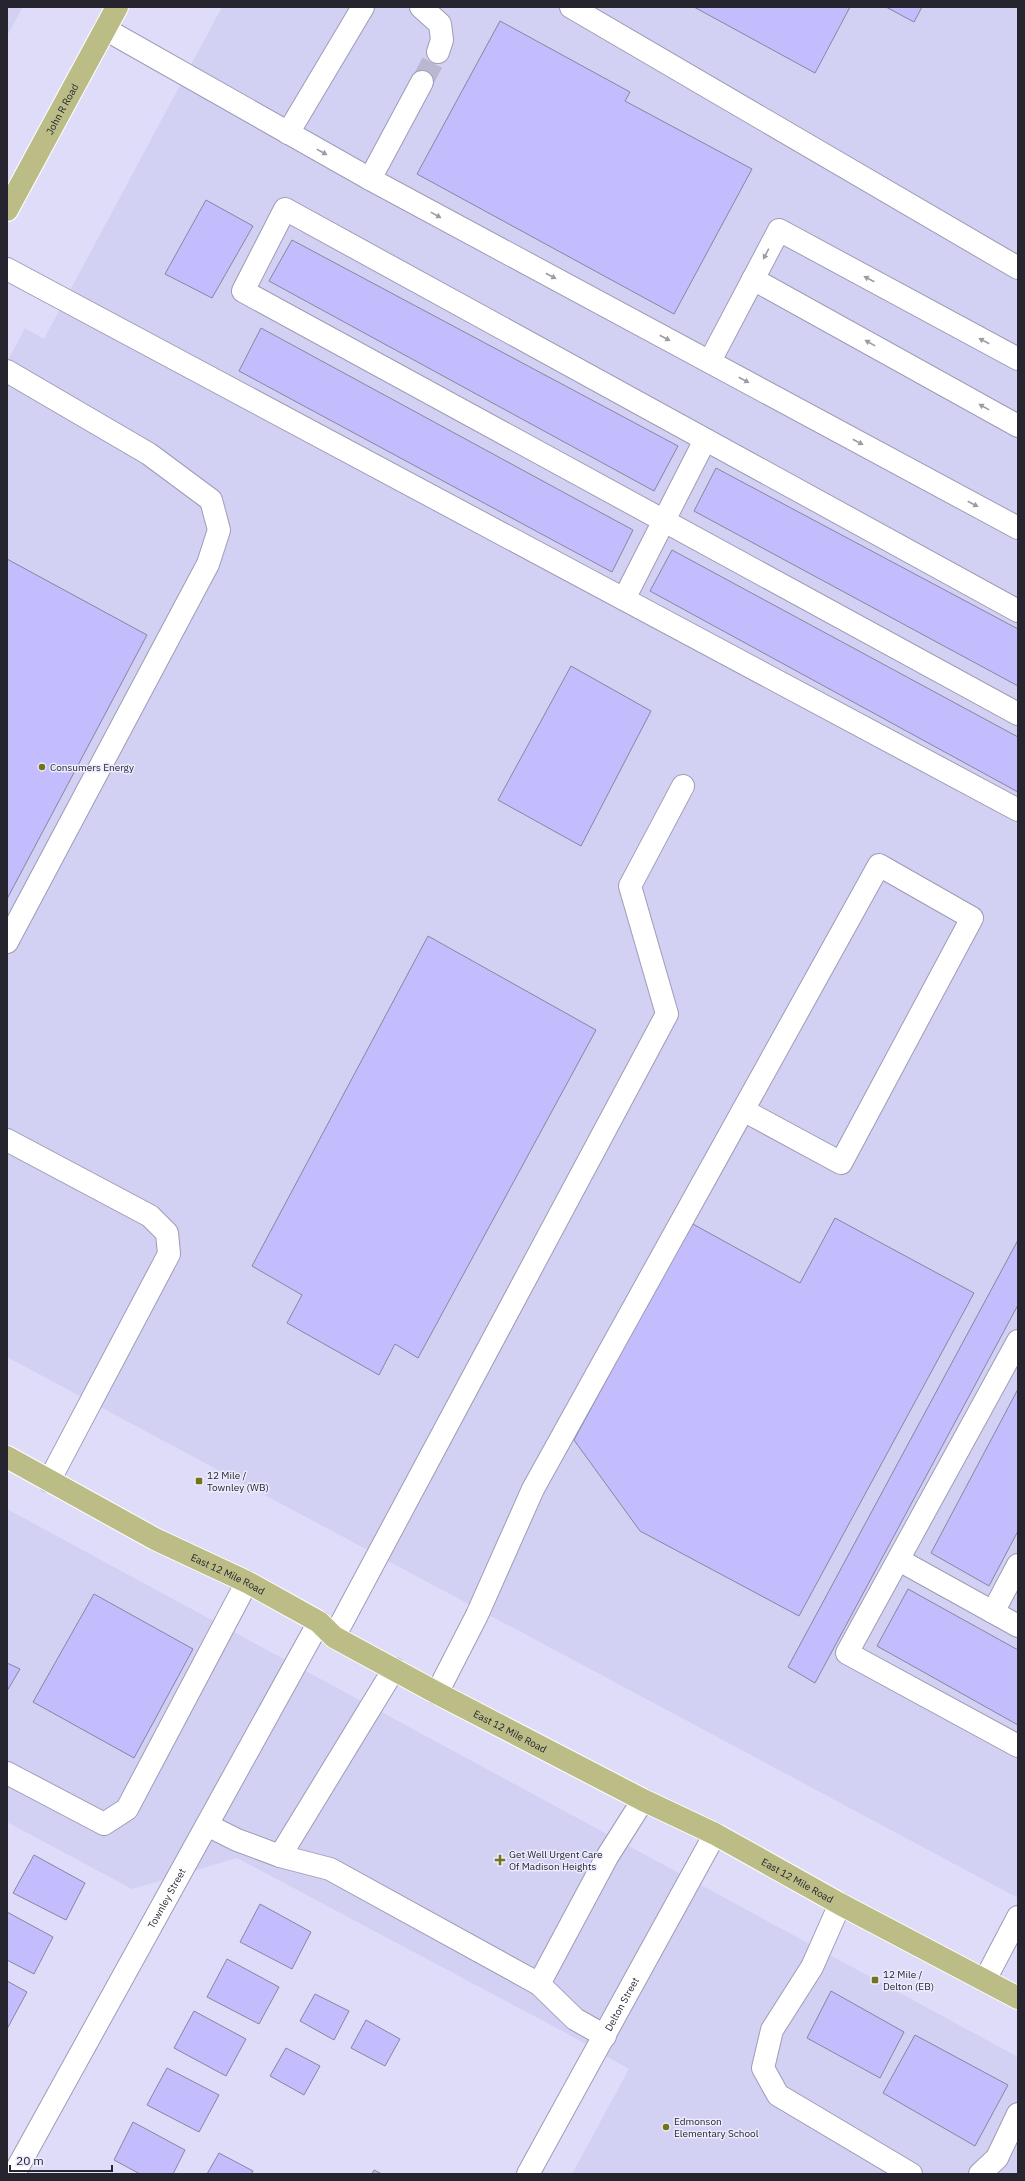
<svg xmlns="http://www.w3.org/2000/svg" width="1025" height="2181" font-family="'IBM Plex Sans',sans-serif">
<style>
.built{fill:#d2d0f3}
.building{fill:#c3bcfd;stroke:#8886a0}
.lines{fill:none;stroke-linecap:round;stroke-linejoin:round}
.minor-tunnel{stroke:#bab7d1;stroke-width:22;stroke-dasharray:22 11;stroke-linecap:butt}
.minor-casing{stroke:#9e9cb7;stroke-width:24}
.major-casing{stroke:#fff;stroke-width:24}
.minor{stroke:#fff;stroke-width:22}
.major{stroke:#bcbd86;stroke-width:22}
.oneway{fill:#9d9da1}
.poi-dot{fill:#737318;stroke:#ecebfd;stroke-width:1.5}
.labels{text-anchor:middle;stroke-width:3;stroke-linejoin:round;paint-order:stroke}
.street-label{font-size:10px;fill:#26252f;stroke:#ecebfd}
.poi-label{font-size:10px;fill:#26252f;stroke:#ecebfd;text-anchor:start}
</style>
<rect width="100%" height="100%" fill="#dfdcf9"/>
<g class="built">
<path d="M7 7H23L7 36Z"/>
<path d="M222 7H1018V1898L7 1357V362L25 328 44 339Z"/>
<path d="M7 1509 1018 2057V2174H572L629 2069 566 2033 237 1858 132 1889 7 1822Z"/>
</g>
<g class="building">
<path d="M694 7H850L815 73Z"/>
<path d="M886 7H922L914 22Z"/>
<path d="M500 21 630 92 625 101 752 169 674 314 417 174Z"/>
<path d="M206 200 253 226 212 298 165 274Z"/>
<path d="M292 240 678 446 654 491 269 281Z"/>
<path d="M261 328 633 530 612 572 239 371Z"/>
<path d="M716 468 1018 629V686L694 511Z"/>
<path d="M672 550 1018 737V792L650 591Z"/>
<path d="M7 559 147 635 7 899Z"/>
<path d="M571 666 651 711 581 846 498 800Z"/>
<path d="M428 936 596 1030 418 1358 395 1344 379 1375 287 1323 302 1295 252 1266Z"/>
<path d="M835 1218 974 1293 799 1616 640 1531 574 1440 691 1223 800 1283Z"/>
<path d="M1018 1240V1305L815 1683 788 1667Z"/>
<path d="M1018 1389V1531L989 1586 931 1553Z"/>
<path d="M908 1589 1018 1650V1725L877 1646Z"/>
<path d="M94 1594 193 1649 134 1758 33 1702Z"/>
<path d="M7 1663 20 1669 7 1691Z"/>
<path d="M34 1855 85 1883 66 1920 13 1893Z"/>
<path d="M260 1904 311 1932 292 1969 240 1942Z"/>
<path d="M7 1912 53 1937 34 1974 7 1960Z"/>
<path d="M227 1959 279 1987 259 2024 207 1997Z"/>
<path d="M7 1981 27 1992 7 2029Z"/>
<path d="M831 1991 904 2032 880 2078 807 2038Z"/>
<path d="M315 1994 349 2011 334 2040 300 2021Z"/>
<path d="M194 2011 246 2039 226 2076 174 2048Z"/>
<path d="M366 2020 400 2039 385 2066 351 2048Z"/>
<path d="M915 2035 1008 2085 975 2146 883 2093Z"/>
<path d="M286 2048 320 2066 304 2095 270 2076Z"/>
<path d="M167 2068 219 2095 199 2132 147 2105Z"/>
<path d="M133 2122 185 2150 173 2174H140L114 2160Z"/>
<path d="M219 2153 253 2171 251 2174H207Z"/>
<path d="M374 2170 382 2174H372Z"/>
</g>
<g class="lines">
<path class="minor-tunnel" d="M422 82 438 52"/>
<g class="minor-casing">
<g id="minor">
<path d="M421 7 440 24 442 40 438 52"/>
<path d="M571 7 1018 268"/>
<path d="M105 29 370 179 1018 528"/>
<path d="M288 133 363 7"/>
<path d="M370 179 422 82"/>
<path d="M7 269 1018 810"/>
<path d="M753 279 1018 426"/>
<path d="M710 361 779 230 1018 359"/>
<path d="M7 371 149 454 211 500 219 530 208 564 7 942"/>
<path d="M624 599 705 440"/>
<path d="M1018 611 285 209 243 291 1018 714"/>
<path d="M7 1140 150 1216 167 1233 169 1254 49 1481"/>
<path d="M1018 1341 847 1653 1018 1746"/>
<path d="M899 1560 1018 1626"/>
<path d="M993 1612 1018 1565"/>
<path d="M334 1637 667 1014 630 886 683 786"/>
<path d="M437 1693 477 1615 533 1489 879 865 972 918 841 1163 743 1110"/>
<path d="M7 1773 104 1824 127 1809 247 1582"/>
<path d="M207 1825 237 1840 280 1856 330 1869 539 1984 575 2019 605 2036"/>
<path d="M280 1856 394 1669"/>
<path d="M840 1904 812 1967 772 2030 763 2068 778 2095 911 2174"/>
<path d="M985 1980 1018 1917"/>
<path d="M539 1984 607 1857 643 1800"/>
<path id="s1" d="M14 2174 319 1622"/>
<path id="s2" d="M528 2174 715 1834"/>
<path d="M980 2174 997 2158 1018 2114"/>
</g>
</g>
<g class="major-casing">
<g id="major">
<path id="s3" d="M7 210 117 7"/>
<path id="s4" d="M7 1457 155 1539 247 1582 319 1622 334 1637 437 1693 643 1800 715 1834 840 1904 1018 1998"/>
</g>
</g>
<use href="#minor" class="minor"/>
<use href="#major" class="major"/>
</g>
<defs><path id="oneway-solid" d="M-6-.8H1V-3.2L6.5 0L1 3.2V.8H-6Z"/></defs>
<g class="oneway">
<use href="#oneway-solid" transform="translate(322 152) rotate(29)"/>
<use href="#oneway-solid" transform="translate(436 215) rotate(29)"/>
<use href="#oneway-solid" transform="translate(766 254) rotate(118)"/>
<use href="#oneway-solid" transform="translate(551 276) rotate(28)"/>
<use href="#oneway-solid" transform="translate(869 279) rotate(-152)"/>
<use href="#oneway-solid" transform="translate(665 338) rotate(28)"/>
<use href="#oneway-solid" transform="translate(984 341) rotate(-152)"/>
<use href="#oneway-solid" transform="translate(870 343) rotate(-151)"/>
<use href="#oneway-solid" transform="translate(744 380) rotate(28)"/>
<use href="#oneway-solid" transform="translate(984 407) rotate(-151)"/>
<use href="#oneway-solid" transform="translate(858 442) rotate(28)"/>
<use href="#oneway-solid" transform="translate(973 504) rotate(28)"/>
</g>
<g class="poi-dot">
<circle cx="42" cy="767" r="4"/>
<rect x="195" y="1477" width="8" height="8" rx="2"/>
<path d="M498 1854h4v4h4v4h-4v4h-4v-4h-4v-4h4z"/>
<rect x="871" y="1976" width="8" height="8" rx="2"/>
<circle cx="666" cy="2127" r="4"/>
</g>
<g class="labels">
<g class="street-label">
<text dy="4" stroke="none"><textPath href="#s3" startOffset="115">John R Road</textPath></text>
<text dy="4" stroke="none"><textPath href="#s4" startOffset="250">East 12 Mile Road</textPath></text>
<text dy="4" stroke="none"><textPath href="#s4" startOffset="574">East 12 Mile Road</textPath></text>
<text dy="4" stroke="none"><textPath href="#s4" startOffset="898">East 12 Mile Road</textPath></text>
<text dy="4" stroke="none"><textPath href="#s1" startOffset="315">Townley Street</textPath></text>
<text dy="4" stroke="none"><textPath href="#s2" startOffset="194">Delton Street</textPath></text>
</g>
<g class="poi-label">
<text x="50" y="771">Consumers Energy</text>
<text x="207" y="1479">12 Mile /<tspan x="207" dy="12">Townley (WB)</tspan></text>
<text x="509" y="1858">Get Well Urgent Care<tspan x="509" dy="12">Of Madison Heights</tspan></text>
<text x="883" y="1978">12 Mile /<tspan x="883" dy="12">Delton (EB)</tspan></text>
<text x="674" y="2125">Edmonson<tspan x="674" dy="12">Elementary School</tspan></text>
</g>
</g>
<rect width="1025" height="2181" fill="none" stroke="#26252f" stroke-width="16"/>
<path d="M10 2165v6h102v-6" fill="none" stroke="#26252f" stroke-width="2"/>
<text x="16" y="2165" font-size="12" fill="#26252f" stroke="#ecebfd" stroke-width="3" paint-order="stroke">20 m</text>
</svg>
